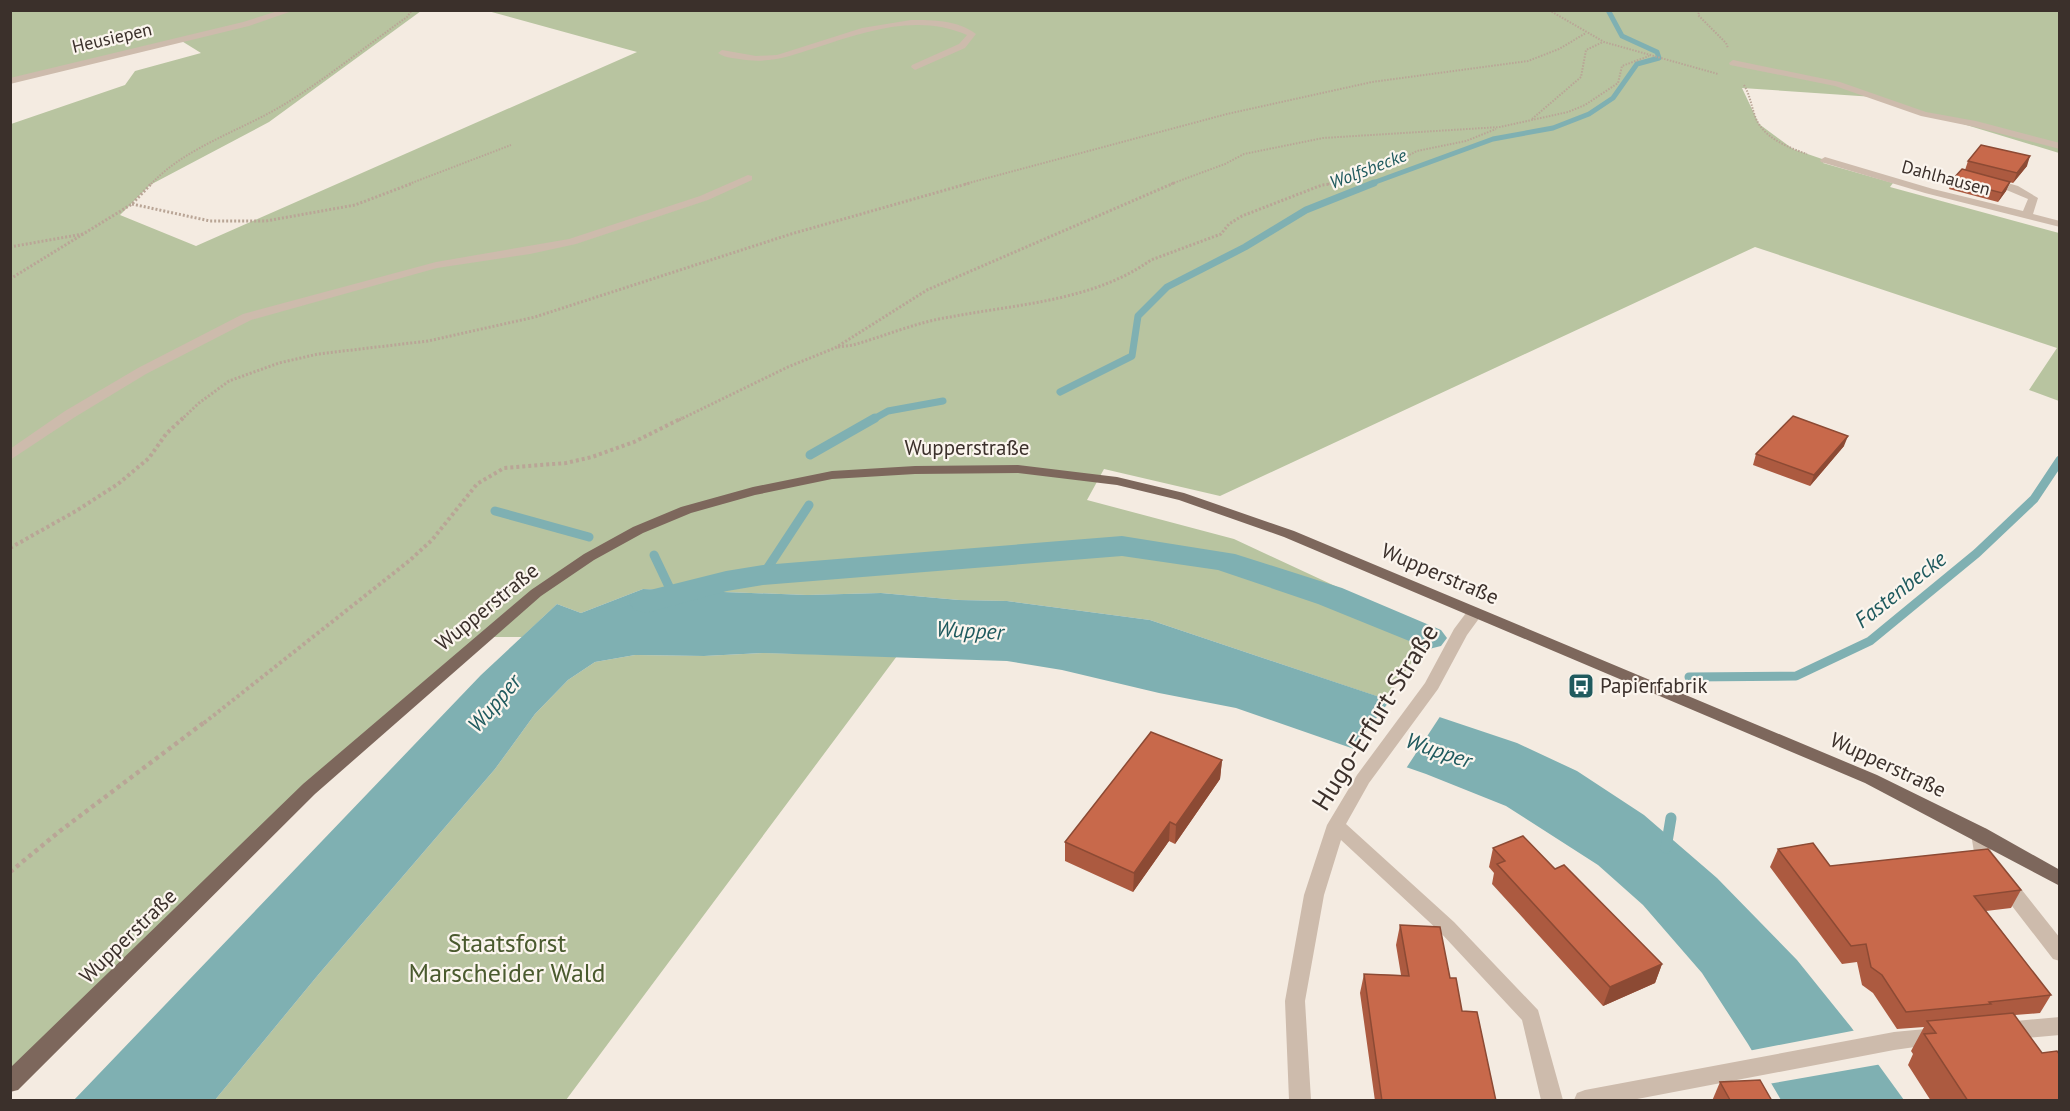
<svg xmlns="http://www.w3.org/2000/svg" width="2070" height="1111" font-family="'PT Sans',sans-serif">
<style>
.green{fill:#b8c4a0}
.water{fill:#7fb0b2}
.pier{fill:#f4ebe1}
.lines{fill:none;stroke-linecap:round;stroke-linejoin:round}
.stream-far3{stroke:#7fb0b2;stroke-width:5}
.stream-far2{stroke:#7fb0b2;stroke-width:7}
.stream-far1{stroke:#7fb0b2;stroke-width:9}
.stream{stroke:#7fb0b2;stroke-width:11}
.canal{fill:#7fb0b2;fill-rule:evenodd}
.path-far3{stroke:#b9a596;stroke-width:2;stroke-dasharray:1.5 1.5;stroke-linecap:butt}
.path-far2{stroke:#b9a596;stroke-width:3;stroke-dasharray:2 2;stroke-linecap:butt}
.path-far1{stroke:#b9a596;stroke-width:4;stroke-dasharray:3 3;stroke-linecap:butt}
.path{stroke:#b9a596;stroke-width:4.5;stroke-dasharray:4 4;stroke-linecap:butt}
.minor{fill:#cdbbac;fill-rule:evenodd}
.major{fill:#7d675c;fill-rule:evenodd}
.wall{fill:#ac5a40}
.shaded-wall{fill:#8c4a34}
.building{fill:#c8694b;stroke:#8c4a34;stroke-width:1.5}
.labels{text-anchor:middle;stroke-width:4.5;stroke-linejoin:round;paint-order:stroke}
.far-street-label{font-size:18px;fill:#3b302b;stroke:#fbf5ee}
.far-water-label{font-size:18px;font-style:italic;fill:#1f5a5e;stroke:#fbf5ee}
.street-label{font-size:21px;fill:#3b302b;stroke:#fbf5ee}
.poi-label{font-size:21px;fill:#3b302b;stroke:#fbf5ee;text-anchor:start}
.water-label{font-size:22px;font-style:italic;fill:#1f5a5e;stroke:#fbf5ee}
.near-street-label{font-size:26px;fill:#3b302b;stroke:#fbf5ee}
.near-park-label{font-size:26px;fill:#4a5a2e;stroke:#fbf5ee}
</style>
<rect width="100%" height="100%" fill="#f4ebe1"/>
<g class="green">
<path d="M11 11H421L269 122 150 185 120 215 196 246 637 52 488 11H2059V153L1874 97 1742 88 1759 124 1793 149 1825 160 1823 163 1893 183 1890 187 2059 233V401L2029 390 2057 348 1755 247 1220 496 1104 469 1087 500 1234 539 1434 632 1385 699 1150 620 1007 601 959 600 881 593 807 595 643 589 581 613 557 604 522 637H479L298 803 11 1087V124L125 85 135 71 201 53 180 40 11 82Z"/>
<path d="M763 653 897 656 566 1100H215L318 975 495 769 535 714 568 680 595 662 635 655 704 656Z"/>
</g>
<path class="water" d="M643 589 807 595 881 593 959 600 1007 601 1150 620 1517 743 1577 771 1644 815 1717 878 1797 960 1851 1027 1904 1100H1781L1748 1044 1702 973 1643 905 1598 865 1506 806 1426 774 1236 708 1159 693 1062 670 1007 661 763 653 704 656 635 655 595 662 568 680 535 714 495 769 318 975 215 1100H74L481 675 557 604 581 613Z"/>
<g class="pier">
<path d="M1392 698 1441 715 1405 770 1351 751Z"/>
<path d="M1857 1030 1882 1064 1768 1084 1748 1051Z"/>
</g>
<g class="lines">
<path class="stream-far3" d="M1370 184 1493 139 1553 128 1589 114 1613 98 1637 64 1659 58 1657 52 1622 36 1608 10"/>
<g class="stream-far2">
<path d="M1060 392 1132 356 1138 316 1167 287 1245 247 1306 210 1374 183"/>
<path d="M872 420 888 411 943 401"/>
</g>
<g class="stream-far1">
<path d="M810 455 875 418"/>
<path d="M495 511 589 537"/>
<path d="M654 555 673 595"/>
<path d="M763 575 809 505"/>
<path d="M1689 677 1796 676 1870 641 1977 553 2034 499 2060 460"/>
</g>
<path class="stream" d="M1666 848 1671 818"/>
<path class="canal" d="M1122 536 1235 554 1342 588 1441 630 1447 638 1441 646 1429 649 1318 604 1218 570 1122 556 763 585 727 591 646 613 634 610 629 602 634 594 726 571 763 565Z"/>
<g class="path-far3">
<path d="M1549 10 1604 42 1718 74"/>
<path d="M1700 10 1698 15 1726 43 1728 48"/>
<path d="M1744 85C1750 95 1751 105 1755 116 1762 137 1787 147 1807 154"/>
<path d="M1532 119 1581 77 1586 50 1603 42"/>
<path d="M151 184C185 148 237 132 280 107 322 82 366 46 407 17L412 10"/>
<path d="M409 184 511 145"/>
<path d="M965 184 1227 114 1372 82 1528 61 1559 49 1586 33"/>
<path d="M1171 184 1225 164 1244 154 1323 138 1500 127 1568 112 1585 105 1618 83 1622 66 1649 56"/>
<path d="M1328 184 1380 170 1417 151 1466 141 1496 129"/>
</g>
<g class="path-far2">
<path d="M132 204 210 221H266L355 205 413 183"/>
<path d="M10 247 83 234"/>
<path d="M10 279 132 204 152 183"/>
<path d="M838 347 853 345C885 336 917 322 950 317 1018 304 1093 301 1151 260L1221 234 1229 224 1242 216 1322 185 1339 183"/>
<path d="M181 420 199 403 229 381 279 363 318 354 428 341 535 317 791 234 970 183"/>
<path d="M679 420 788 367 835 348 927 290 1174 183"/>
</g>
<g class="path-far1">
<path d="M10 548 76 511 118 484 149 458 166 434 183 418"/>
<path d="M204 723 409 561 432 540 477 484 504 468 566 463 592 457 634 442 682 418"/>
</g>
<path class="path" d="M10 872 60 831 206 721"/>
<g class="minor">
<path d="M281 10H295L249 26 10 84V78L243 22Z"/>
<path d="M911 20C933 20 958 20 976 34L965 48 915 70 911 67 912 65 959 44 967 35C917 13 864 32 815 48 788 57 768 64 739 59 732 58 723 57 718 53L722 50 756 56 777 55 862 28Z"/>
<path d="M1733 60 1840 82 1926 112 1976 121 2060 143V149L1975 127 1921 116 1835 86 1730 65 1729 63Z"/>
<path d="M1825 157 1933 189 2023 211 2028 199 1985 181 1990 178 2018 186 2038 198 2033 214 2060 221V227L1925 193 1821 162 1820 160Z"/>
<path d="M748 175 752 176V180L708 200 576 244 530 254 437 268 251 320 146 374 75 417 10 460V449L65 411 138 368 243 314 436 262 569 239 700 196Z"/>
<path d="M1475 608 1483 613 1467 635 1438 689 1369 783 1346 824 1454 922 1538 1010 1563 1100H1541L1522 1020 1440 932 1341 840 1324 895 1305 1001 1311 1100H1289L1285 1001 1304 895 1327 825 1357 775 1425 683 1454 629 1469 609Z"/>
<path d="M1980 827 1987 829 1991 851 2060 938V961L2053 959 1975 858 1971 834 1973 829Z"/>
<path d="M2060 1017V1035L2005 1040 1998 1037 1995 1031 1998 1025 2005 1022Z"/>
<path d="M1936 1028 1943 1031 1947 1037 1943 1043 1894 1050 1632 1100H1574L1577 1093 1585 1090 1894 1032Z"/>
</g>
<path class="major" d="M1018 465 1117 477 1184 493 1294 531 1877 775 1987 829 2060 870V886L1865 783 1284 537 1179 500 1117 485 1018 473 915 474 832 479 755 495 691 513 643 533 594 560 541 596 315 794 18 1090 10 1092V1068L303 784 531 590 584 554 633 527 681 507 753 487 832 471 915 466Z"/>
</g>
<g class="wall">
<path d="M1968 161 2027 166 2013 183 1987 176 2010 182 2006 191 1998 202 1949 189 1952 180 1965 170Z"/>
<path d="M1844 446 1810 486 1753 465 1756 454Z"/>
<path d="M1222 760 1220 779 1175 844 1169 841 1133 892 1065 861V842Z"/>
<path d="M1493 848 1555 869 1662 964 1655 983 1603 1006 1492 884 1494 873 1489 867Z"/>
<path d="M1778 849 1830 866 2021 890 2011 908 1986 911 2051 995 2040 1013 2015 1015 2060 1101H1931L1908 1065 1913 1054 1911 1051 1924 1027 1897 1029 1873 993 1862 985 1857 962 1842 964 1770 867Z"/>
<path d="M1400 925 1450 978 1496 1101H1375L1360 993 1364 974 1401 975 1396 945Z"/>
<path d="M1720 1082 1772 1101H1712Z"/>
</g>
<g class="shaded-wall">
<path d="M2030 156 2027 166 2013 183 2017 173Z"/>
<path d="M2010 182 2006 191 1998 202 2002 193Z"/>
<path d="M1848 436 1844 446 1810 486 1814 475Z"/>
<path d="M1222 760 1220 779 1175 844 1176 825Z"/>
<path d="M1170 822 1169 841 1133 892 1134 873Z"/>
<path d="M1662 964 1655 983 1603 1006 1610 987Z"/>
</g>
<g class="building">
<path d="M1981 145 2030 156 2017 173 1968 161Z"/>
<path d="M1962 169 2010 182 2002 193 1952 180Z"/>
<path d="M1793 416 1848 436 1814 475 1756 454Z"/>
<path d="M1151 732 1222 760 1176 825 1170 822 1134 873 1065 842Z"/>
<path d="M1523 836 1555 869 1564 865 1662 964 1610 987 1497 864 1505 861 1493 848Z"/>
<path d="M1813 843 1830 866 1988 849 2021 890 1974 896 2051 995 1989 1002 1991 1004 1906 1012 1882 975 1871 967 1866 944 1851 946 1778 849Z"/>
<path d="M1400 925 1440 927 1450 978H1456L1462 1011 1477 1012 1496 1101H1382L1364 974 1409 976Z"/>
<path d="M2013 1013 2042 1053 2057 1051 2060 1055V1101H1968L1924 1034 1936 1033 1927 1021Z"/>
<path d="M1760 1080 1772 1101H1729L1730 1100 1720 1082Z"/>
</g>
<defs>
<g id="bus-square" transform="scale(1.35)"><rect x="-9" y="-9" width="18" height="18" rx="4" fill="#1f5a5e" stroke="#fbf5ee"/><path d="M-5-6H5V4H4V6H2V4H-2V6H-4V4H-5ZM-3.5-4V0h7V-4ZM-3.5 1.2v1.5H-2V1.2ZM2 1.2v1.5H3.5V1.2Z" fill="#fff"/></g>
</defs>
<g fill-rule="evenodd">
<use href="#bus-square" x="1581" y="686"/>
</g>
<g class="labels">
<g class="far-street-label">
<text transform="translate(112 38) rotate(-13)" y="6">Heusiepen</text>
<text transform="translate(1946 178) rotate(15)" y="6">Dahlhausen</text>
</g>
<g class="far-water-label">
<text transform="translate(1368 169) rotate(-21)" y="6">Wolfsbecke</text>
</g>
<g class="street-label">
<text x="967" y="455">Wupperstraße</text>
<text transform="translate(1440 574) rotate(23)" y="7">Wupperstraße</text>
<text transform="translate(487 607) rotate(-39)" y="7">Wupperstraße</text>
<text transform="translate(1888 765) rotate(25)" y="7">Wupperstraße</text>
<text transform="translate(128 936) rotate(-44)" y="7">Wupperstraße</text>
</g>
<g class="poi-label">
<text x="1600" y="693">Papierfabrik</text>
</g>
<g class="water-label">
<text transform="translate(1900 589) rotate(-38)" y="8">Fastenbecke</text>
<text transform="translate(970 630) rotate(3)" y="8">Wupper</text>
<text transform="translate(494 703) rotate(-49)" y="8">Wupper</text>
<text transform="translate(1439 750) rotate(19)" y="8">Wupper</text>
</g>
<g class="near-street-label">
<text transform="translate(1375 717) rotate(-58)" y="9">Hugo-Erfurt-Straße</text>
</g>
<g class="near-park-label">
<text x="507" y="952">Staatsforst<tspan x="507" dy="30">Marscheider Wald</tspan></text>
</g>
</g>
<rect width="2070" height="1111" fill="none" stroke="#3b302b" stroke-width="24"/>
</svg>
